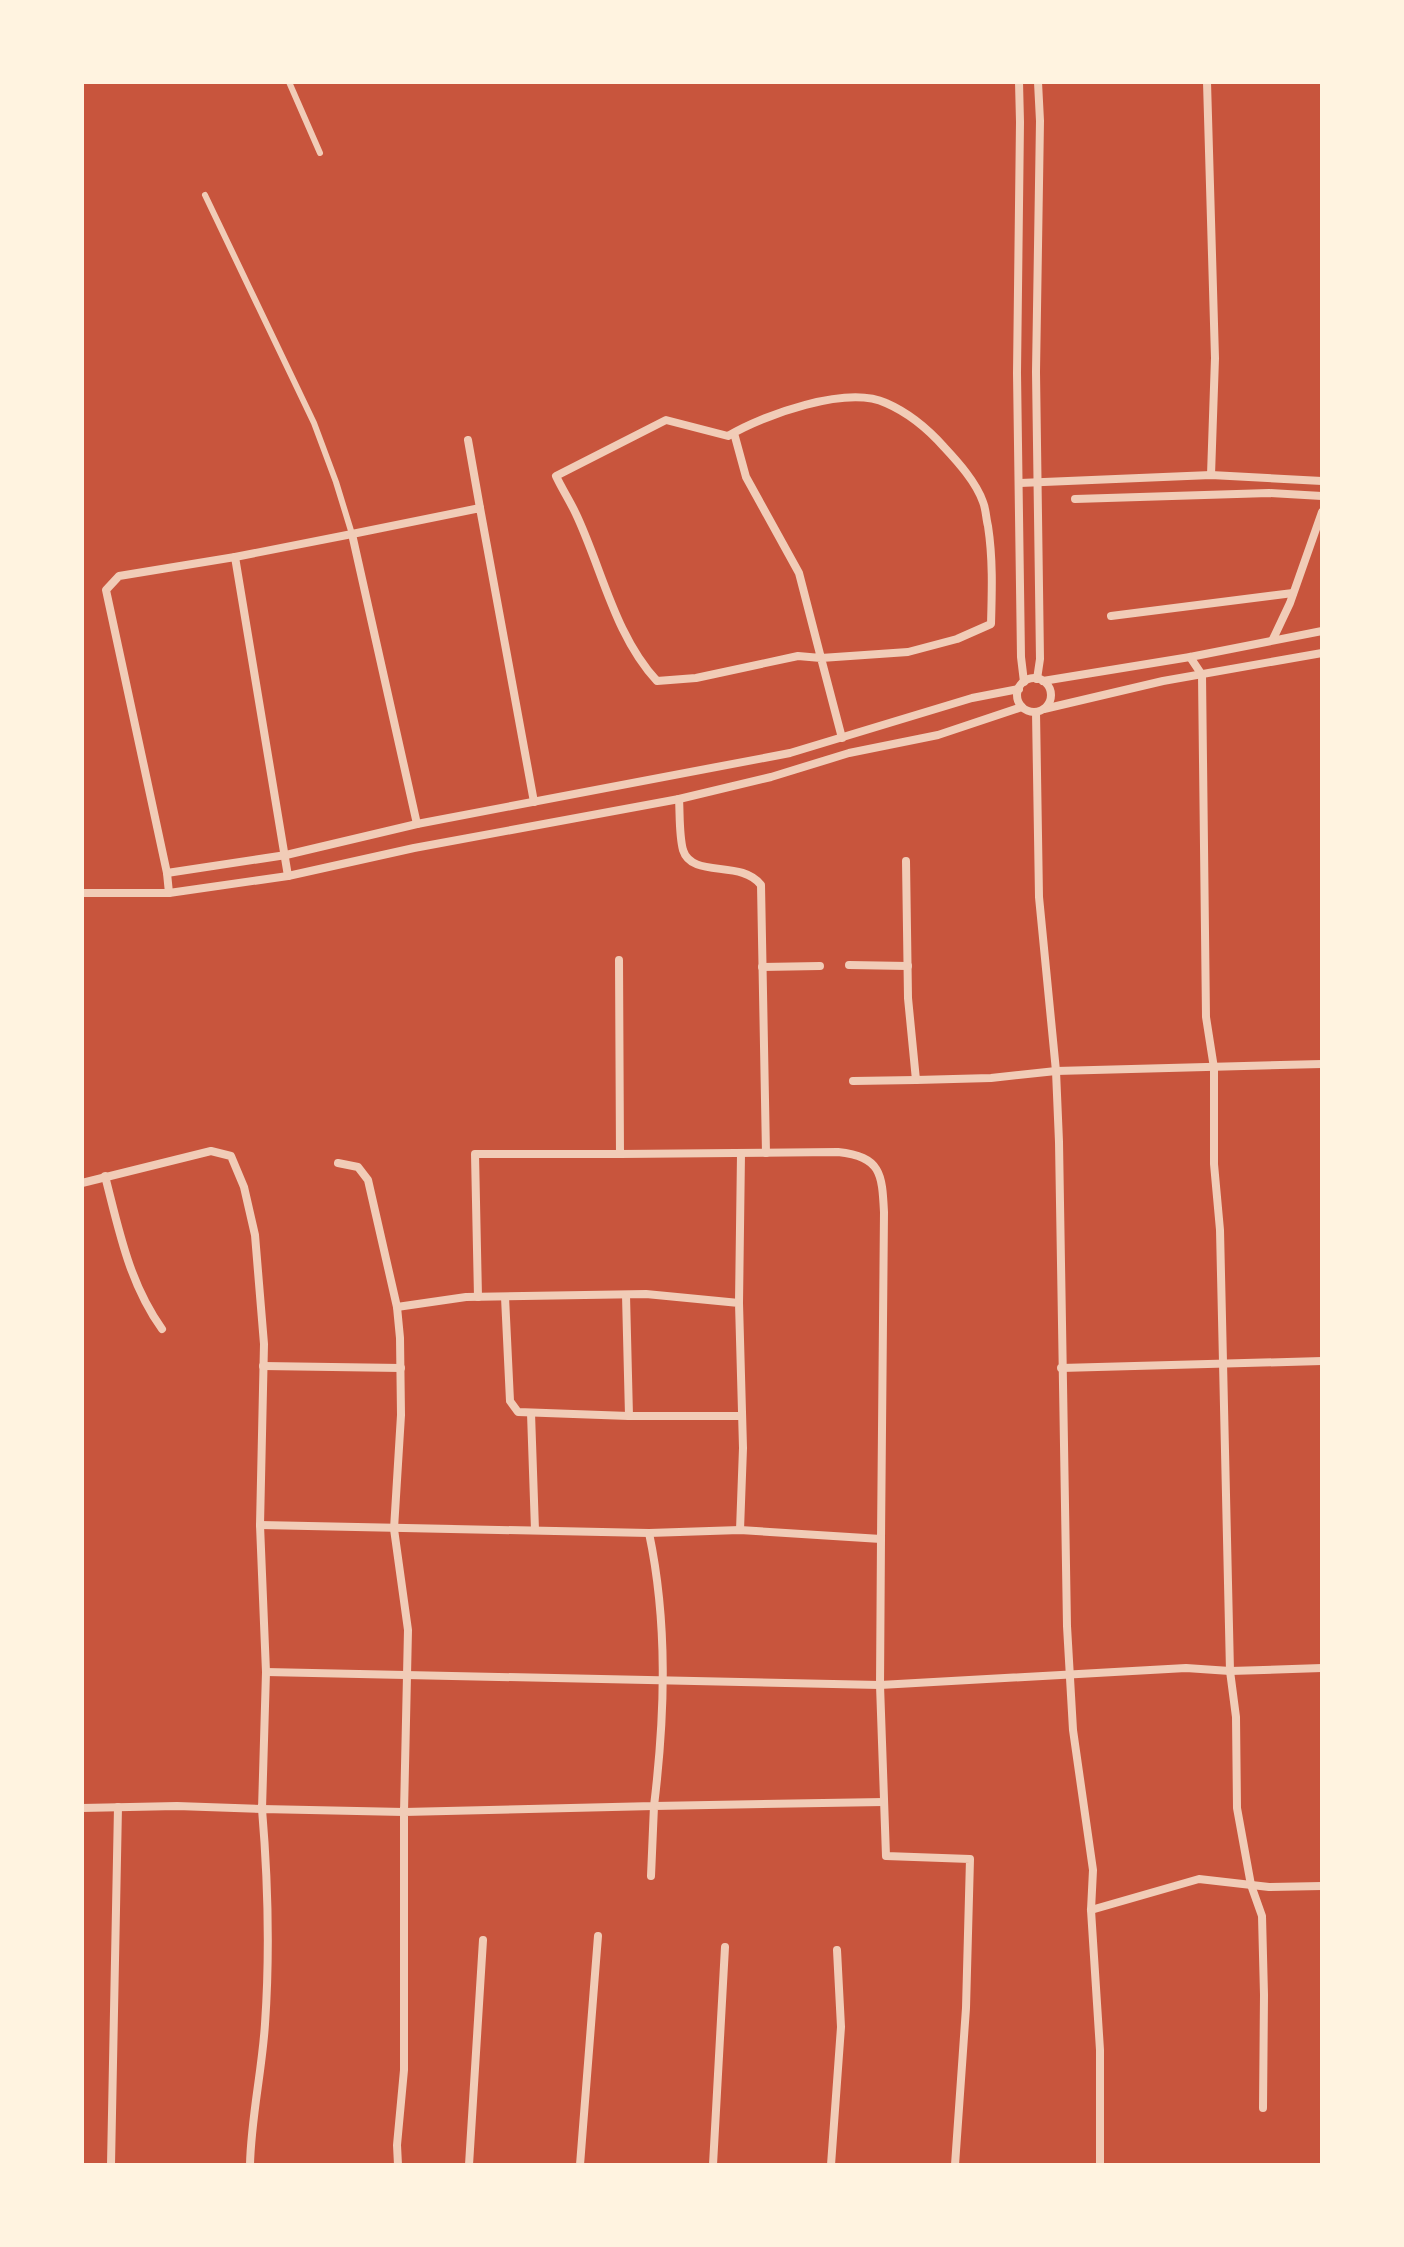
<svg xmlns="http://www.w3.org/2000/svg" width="1404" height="2247" font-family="Jost,sans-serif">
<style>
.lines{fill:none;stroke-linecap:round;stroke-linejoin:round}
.service{stroke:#f1ccb7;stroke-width:6}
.minor{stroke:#f1ccb7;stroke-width:8}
</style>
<rect width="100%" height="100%" fill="#c8553d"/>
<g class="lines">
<g class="service">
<path d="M289 82 320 153"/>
<path d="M205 195 314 423 336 482 352 534"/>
</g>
<g class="minor">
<path d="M1019 82 1020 122 1017 373 1021 657 1024 682"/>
<path d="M1207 82 1215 358 1211 475"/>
<path d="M734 433 746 477 799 573 821 658 798 656 696 678 657 681C615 636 602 569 576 514 570 501 562 489 556 476L666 420 728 436C763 415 847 385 886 403 909 413 928 429 944 447 958 462 976 482 983 502 986 509 986 519 988 526 993 559 992 590 991 624L957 639 908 652 821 658 842 738"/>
<path d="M468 440 480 508"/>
<path d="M1020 483 1211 475 1322 481"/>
<path d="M1075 499 1269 493 1322 496"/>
<path d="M352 534 480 508 534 802"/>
<path d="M235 557 352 534 417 824"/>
<path d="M1111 616 1293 593"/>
<path d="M1273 639 1290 603 1322 512"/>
<path d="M1190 657 1202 675 1206 1017 1214 1068V1164L1220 1230 1230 1671 1236 1717 1237 1808 1251 1885 1262 1916 1264 1995 1263 2108"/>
<circle cx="1034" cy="695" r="17"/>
<path d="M1037 679 1040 659 1036 372 1040 121 1038 82"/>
<path d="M1043 681 1190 657 1322 631"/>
<path d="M1044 709 1163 681 1322 653"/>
<path d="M1036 712 1039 897 1056 1071 1059 1142 1067 1626 1073 1730 1093 1870 1091 1910 1100 2050V2165"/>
<path d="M679 799C680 815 679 835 683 850 692 879 741 859 761 885L766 1153"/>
<path d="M906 861 908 998 916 1080 991 1078 1056 1071 1322 1064"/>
<path d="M167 873 286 855 417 824 790 753 972 698 1019 689"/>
<path d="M82 893H169L288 876 414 848 679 799 771 777 849 753 938 735 1022 707"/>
<path d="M169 893 167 873 106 590 119 576 235 557 288 876"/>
<path d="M849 965 908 966"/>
<path d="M762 967 820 966"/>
<path d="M853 1081 916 1080"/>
<path d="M105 1176C119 1230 129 1283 162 1329"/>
<path d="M82 1183 211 1151 231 1156 244 1187 255 1235 264 1344 260 1525 266 1672 262 1809 177 1806 82 1808"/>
<path d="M626 1295 629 1416"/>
<path d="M478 1297 475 1154H620"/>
<path d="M505 1297 510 1401 518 1412 629 1416H741"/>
<path d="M739 1303 741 1154"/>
<path d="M397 1307 466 1297 646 1294 739 1303 743 1448 740 1530"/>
<path d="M263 1366 401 1368"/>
<path d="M1061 1368 1322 1361"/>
<path d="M531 1413 535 1530"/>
<path d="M260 1525 649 1533 740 1530 881 1539 884 1212C882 1173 881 1157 838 1152L620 1154 619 960"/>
<path d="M881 1539 880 1685 886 1856 970 1859 966 2008 955 2165"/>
<path d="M266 1672 880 1685 1186 1668 1230 1671 1322 1668"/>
<path d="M651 1876 654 1806 884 1802"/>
<path d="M1091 1910 1199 1879 1269 1887 1322 1886"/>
<path d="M111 2165 118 1807"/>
<path d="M250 2165C251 2118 262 2071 265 2024 270 1952 268 1880 262 1809L404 1812 408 1630 394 1529 401 1415 400 1338 397 1307 368 1180 358 1167 338 1163"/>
<path d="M398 2165 397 2145 404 2070V1812L654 1806C665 1715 668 1623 649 1533"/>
<path d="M469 2165 483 1940"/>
<path d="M580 2165 598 1936"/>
<path d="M713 2165 725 1947"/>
<path d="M831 2165 841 2027 837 1950"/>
</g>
</g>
<rect width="1404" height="2247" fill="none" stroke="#fff3e0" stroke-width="168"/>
</svg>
